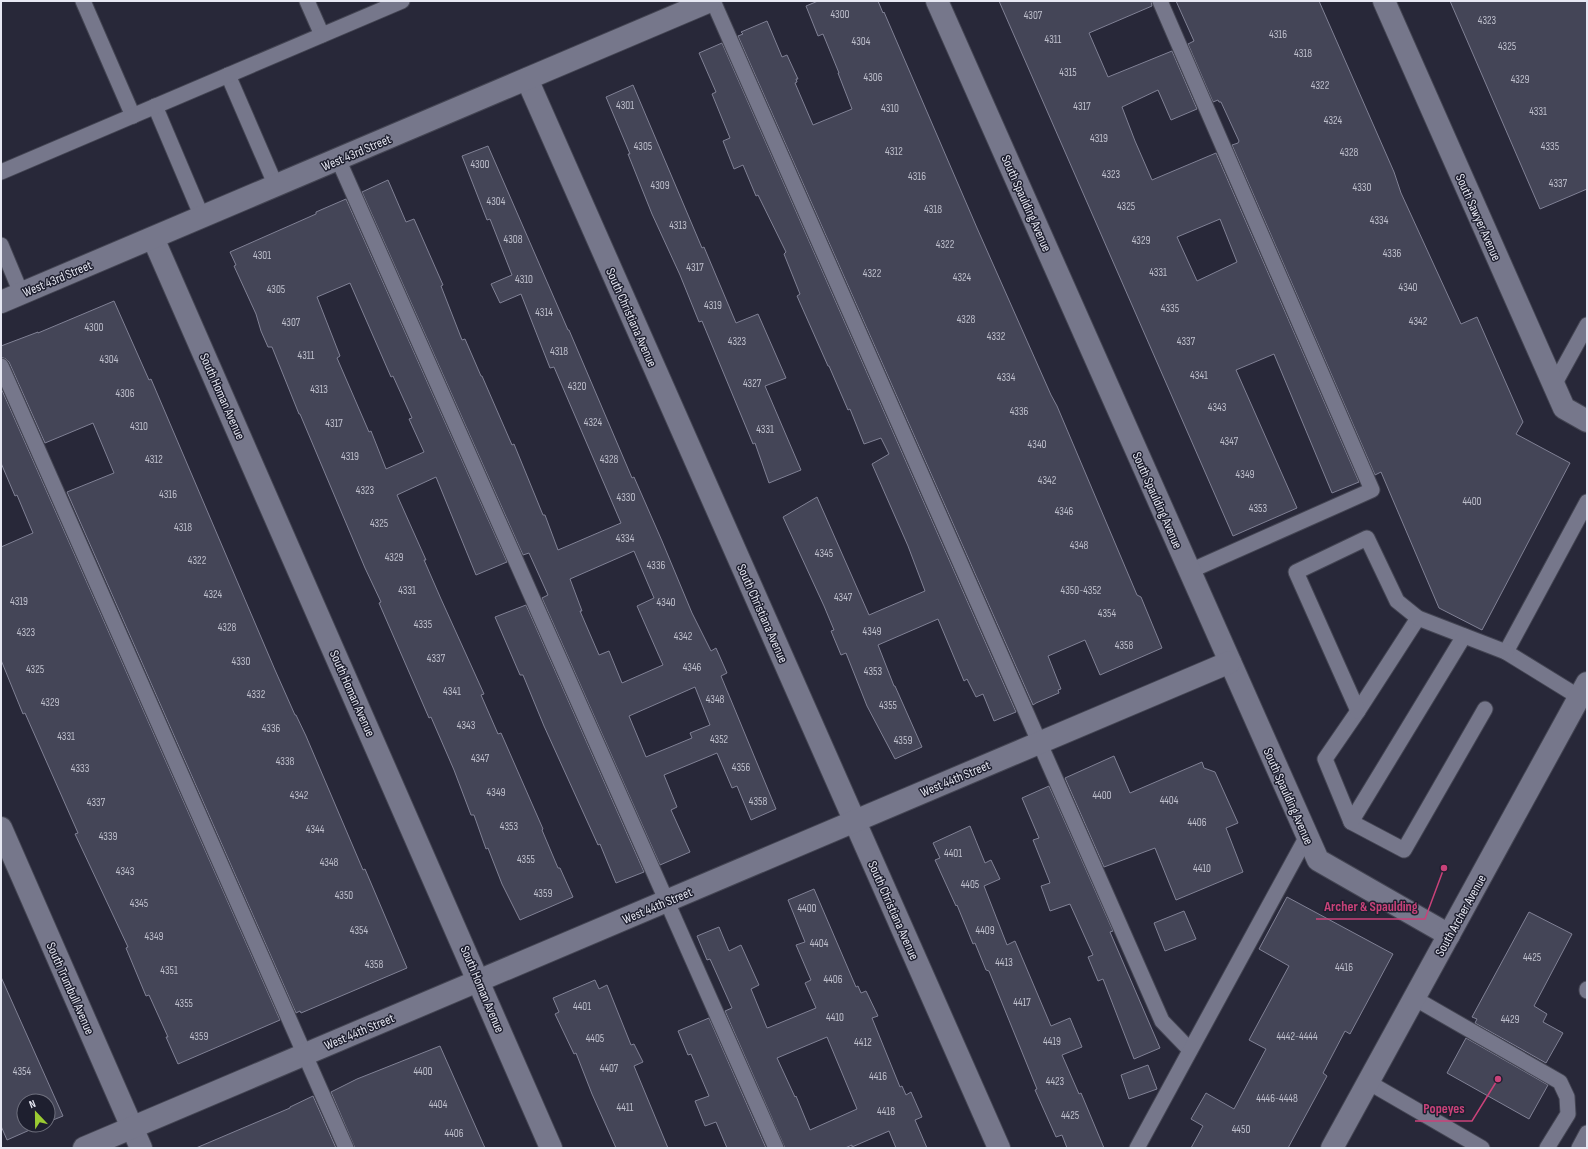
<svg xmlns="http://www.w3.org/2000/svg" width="1588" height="1149" font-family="'Sofia Sans Condensed',sans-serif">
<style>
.building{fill:#444557;stroke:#808195;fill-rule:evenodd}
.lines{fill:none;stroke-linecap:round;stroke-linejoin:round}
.service-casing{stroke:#444553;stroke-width:17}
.minor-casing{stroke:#444553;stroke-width:24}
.secondary-casing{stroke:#444553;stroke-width:24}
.service{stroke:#76778b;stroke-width:15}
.minor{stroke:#76778b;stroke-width:22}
.secondary{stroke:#76778b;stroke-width:22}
.labels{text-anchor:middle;stroke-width:3;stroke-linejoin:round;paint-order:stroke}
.number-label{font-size:11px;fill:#bebfcc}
.street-label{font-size:13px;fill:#e7e8f3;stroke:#1e1f2f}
.leader{fill:none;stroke:#c94279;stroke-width:1.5}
.callout-dot{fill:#c94279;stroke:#1e1f2f;stroke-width:1.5}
.callout-label{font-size:14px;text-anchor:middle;font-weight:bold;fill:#c94279;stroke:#1e1f2f;stroke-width:3;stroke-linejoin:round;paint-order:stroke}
</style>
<rect width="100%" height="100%" fill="#282839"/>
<g class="building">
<path d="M818 1H878L883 13 884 12 977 228 1051 395 1057 406 1137 595 1141 597 1162 648 1100 675 1085 640 1048 656 1061 689 1058 690 1059 693 1036 703 1033 705 738 36 743 34 741 32 767 21 782 57 787 55 798 79H796L797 82 795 83 813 125 852 109 838 73H839L823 34 818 36 806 6Z"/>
<path d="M999 1H1151L1152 6 1089 33 1108 77 1172 51 1197 109 1171 120 1158 90 1122 107 1135 141 1152 180 1216 153 1359 482 1332 493 1274 354 1236 370 1297 508 1233 536ZM1220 219 1237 262 1197 281 1177 237Z"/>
<path d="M1176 1H1319L1394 172 1401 193 1461 324 1477 317 1523 422 1516 434 1570 463 1482 630 1439 608 1381 472 1375 475 1232 145 1238 143 1239 141 1221 102H1219L1218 100 1213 102 1188 44 1194 41Z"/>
<path d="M1450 1H1587V189L1540 209Z"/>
<path d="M722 43 1016 712 994 721 983 694 976 697 967 679 964 681 938 619 878 645 894 686H895L922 747 895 759 867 706 846 653 841 655 831 631 834 630 824 606 783 517 817 497 869 615 925 591 908 546 872 464 889 454 881 438 864 444 850 409 848 410 829 366H828L797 296 800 294 784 254 786 252 758 195 756 196 743 165 734 169 723 141 730 138 712 94 716 92 699 53Z"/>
<path d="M633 85 702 248 704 247 736 323 758 314 786 378 765 386 801 470 769 483 755 443 753 444 702 321 699 322 680 275 652 214 628 154H630L606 97Z"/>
<path d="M488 146 568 330H569L632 478 634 477 662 541 692 613 711 651 716 648 727 673 721 676 776 809 751 820 737 786 732 788 717 753 664 775 677 807 671 810 690 852 660 865 542 598 548 595 529 553 523 555 362 192 388 180 406 222 414 219 443 285 441 286 462 340 465 339 481 376H482L512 445 514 444 543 515H545L558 550 621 523 554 367 550 368 521 294 500 303 491 284 512 275 490 219 487 220 462 156ZM634 551 654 598 637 606 663 665 622 683 609 651 599 655 580 611H582L570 579ZM695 687 710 725 690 733 692 738 646 757 629 716Z"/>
<path d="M346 199 507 562 476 575 436 477 397 495 426 560H424L441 599 484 694 481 695 498 734 501 733 543 829 542 830 558 868H560L573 897 520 920 502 884 488 848 486 849 474 815H471L454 770 431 717 429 718 379 603 381 602 365 568 300 414H299L272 347H268L261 331 256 314 234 266 236 265 230 252 316 214V212ZM350 283 391 377 393 376 412 418 409 419 424 452 386 469 371 431 369 432 337 358 340 356 317 297Z"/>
<path d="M114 301 149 380 151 379 275 670 295 715H296L306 736 363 870 365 869 407 968 301 1013 300 1011 296 1013 67 492 114 473 93 423 45 443 9 362 6 359 1 357V346L38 332V333Z"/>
<path d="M1 388 280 1020 178 1064 166 1037H168L149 995 146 996 126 948 128 947 75 834 78 833 25 713 23 714 1 660V547L33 533 17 495 15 496 1 463Z"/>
<path d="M526 605 644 872 616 883 600 844 598 845 544 726 523 675H520L495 617Z"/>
<path d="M1114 756 1130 793 1202 762 1204 768 1215 772 1238 823 1226 828 1243 872 1176 900 1155 848 1104 867 1065 778Z"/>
<path d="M1049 786 1113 931 1110 932 1160 1048 1134 1059 1103 979 1098 981 1088 957 1093 955 1070 904 1050 911 1041 886 1050 883 1049 880 1033 840 1039 838 1022 798Z"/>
<path d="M970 826 985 863 991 860 1000 879 984 886 1007 945 1015 941 1051 1026 1070 1018 1082 1047 1062 1055 1079 1094 1081 1093 1104 1148H1067L1062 1135 1056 1137 1035 1090 1037 1089 989 971 986 970 975 943 973 944 957 905 956 906 935 860 940 858 933 843Z"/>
<path d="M814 889 856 987 858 986 861 993 866 991 878 1016 872 1018 900 1087 902 1086 906 1095 911 1092 922 1117 915 1120 927 1148H896L889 1131 852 1147V1145L845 1148H785L725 1011 732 1008 710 959 707 960 697 936 719 927 729 951 741 945 759 985 751 989 767 1028 770 1027 816 1008 805 983 811 980 796 945 805 942 788 900ZM827 1037 857 1109 810 1130 796 1096 795 1097 777 1058Z"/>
<path d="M1287 897 1393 954 1350 1034 1345 1031 1323 1073 1327 1076 1288 1148H1191L1203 1126 1191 1119 1206 1093 1234 1109 1266 1049 1249 1040 1289 966 1259 949Z"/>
<path d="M1184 911 1196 939 1165 951 1154 923Z"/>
<path d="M1529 912 1572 934 1534 1006 1547 1014 1543 1022 1563 1033 1546 1063 1475 1023 1477 1019 1472 1017Z"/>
<path d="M1 977 63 1116 48 1122V1101H24V1125H41L7 1140 1 1126Z"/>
<path d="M595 980 599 989 607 985 631 1045 634 1044 643 1062 634 1066 668 1148H616L592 1094 576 1053 574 1054 555 1014 559 1012 553 998Z"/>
<path d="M709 1018 766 1148H727L716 1122 705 1126 695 1101 709 1096 691 1054 688 1055 678 1031Z"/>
<path d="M1466 1038 1548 1085 1529 1119 1447 1073Z"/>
<path d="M440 1046 485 1148H355L331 1092 357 1079Z"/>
<path d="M1148 1065 1157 1089 1129 1099 1121 1075Z"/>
<path d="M313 1096 336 1148H196L290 1108V1107Z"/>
</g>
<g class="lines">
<g class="service-casing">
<g id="service">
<path d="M83 1 133 116"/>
<path d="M307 1 322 35"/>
<path d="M713 1 1162 1021 1190 1050"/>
<path d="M1160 1 1372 490 1190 571"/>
<path d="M228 75 276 186"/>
<path d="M155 106 202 217"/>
<path d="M338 159 776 1148"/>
<path d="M1 172 402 1"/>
<path d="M1 245 21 293"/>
<path d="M1 366 346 1148"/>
<path d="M1554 385 1587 325"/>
<path d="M1418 618 1358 711 1325 759 1351 822 1404 850 1485 709"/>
<path d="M1579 697 1506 652 1587 502"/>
<path d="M1358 711 1296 572 1367 538 1397 601 1418 618 1506 652"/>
<path d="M1351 822 1464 636"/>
<path d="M1587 989V991"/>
<path d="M1414 998 1560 1082 1567 1097 1568 1114 1547 1148"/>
<path d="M1368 1082 1482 1148"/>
<path d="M1137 1148 1307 836"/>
<path d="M1579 1148 1587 1133"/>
</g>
</g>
<g class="minor-casing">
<g id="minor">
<path d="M937 1 1318 860 1449 935"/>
<path d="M1384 1 1564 408 1587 421"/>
<path d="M527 79 999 1148"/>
<path d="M153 238 551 1148"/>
<path d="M1 302 710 1"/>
<path d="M1 828 141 1148"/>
<path d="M84 1148 1230 662"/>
</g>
</g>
<g class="secondary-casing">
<path id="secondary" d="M1332 1148 1587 683"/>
</g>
<use href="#service" class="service"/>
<use href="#minor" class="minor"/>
<use href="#secondary" class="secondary"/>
</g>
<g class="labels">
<g class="number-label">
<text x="840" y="18">4300</text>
<text x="1033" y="19">4307</text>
<text x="1487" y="24">4323</text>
<text x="1278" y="38">4316</text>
<text x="1053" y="43">4311</text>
<text x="861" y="45">4304</text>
<text x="1507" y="50">4325</text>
<text x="1303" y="57">4318</text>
<text x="1068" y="76">4315</text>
<text x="873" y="81">4306</text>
<text x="1520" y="83">4329</text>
<text x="1320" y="89">4322</text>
<text x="625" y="109">4301</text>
<text x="1082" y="110">4317</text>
<text x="890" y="112">4310</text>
<text x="1538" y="115">4331</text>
<text x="1333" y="124">4324</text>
<text x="1099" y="142">4319</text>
<text x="643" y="150">4305</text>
<text x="1550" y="150">4335</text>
<text x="894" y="155">4312</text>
<text x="1349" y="156">4328</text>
<text x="480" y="168">4300</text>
<text x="1111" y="178">4323</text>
<text x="917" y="180">4316</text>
<text x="1558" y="187">4337</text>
<text x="660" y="189">4309</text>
<text x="1362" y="191">4330</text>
<text x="496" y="205">4304</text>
<text x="1126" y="210">4325</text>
<text x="933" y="213">4318</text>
<text x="1379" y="224">4334</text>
<text x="678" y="229">4313</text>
<text x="513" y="243">4308</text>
<text x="1141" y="244">4329</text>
<text x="945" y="248">4322</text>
<text x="1392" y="257">4336</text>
<text x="262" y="259">4301</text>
<text x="695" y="271">4317</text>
<text x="1158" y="276">4331</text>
<text x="872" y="277">4322</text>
<text x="962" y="281">4324</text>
<text x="524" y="283">4310</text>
<text x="1408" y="291">4340</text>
<text x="276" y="293">4305</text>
<text x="713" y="309">4319</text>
<text x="1170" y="312">4335</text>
<text x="544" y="316">4314</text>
<text x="966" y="323">4328</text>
<text x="1418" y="325">4342</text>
<text x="291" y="326">4307</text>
<text x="94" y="331">4300</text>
<text x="996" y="340">4332</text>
<text x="737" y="345">4323</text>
<text x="1186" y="345">4337</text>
<text x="559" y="355">4318</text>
<text x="306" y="359">4311</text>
<text x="109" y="363">4304</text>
<text x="1199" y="379">4341</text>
<text x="1006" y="381">4334</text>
<text x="752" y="387">4327</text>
<text x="577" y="390">4320</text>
<text x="319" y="393">4313</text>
<text x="125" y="397">4306</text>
<text x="1217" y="411">4343</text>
<text x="1019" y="415">4336</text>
<text x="593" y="426">4324</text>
<text x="334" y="427">4317</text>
<text x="139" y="430">4310</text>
<text x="765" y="433">4331</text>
<text x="1229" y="445">4347</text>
<text x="1037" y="448">4340</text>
<text x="350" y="460">4319</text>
<text x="154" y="463">4312</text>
<text x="609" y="463">4328</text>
<text x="1245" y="478">4349</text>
<text x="1047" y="484">4342</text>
<text x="365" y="494">4323</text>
<text x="168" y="498">4316</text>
<text x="626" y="501">4330</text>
<text x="1472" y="505">4400</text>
<text x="1258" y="512">4353</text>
<text x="1064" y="515">4346</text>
<text x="379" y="527">4325</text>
<text x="183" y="531">4318</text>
<text x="625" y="542">4334</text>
<text x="1079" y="549">4348</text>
<text x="824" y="557">4345</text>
<text x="394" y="561">4329</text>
<text x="197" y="564">4322</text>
<text x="656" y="569">4336</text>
<text x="407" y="594">4331</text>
<text x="1081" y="594">4350-4352</text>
<text x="213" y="598">4324</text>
<text x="843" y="601">4347</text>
<text x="19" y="605">4319</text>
<text x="666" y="606">4340</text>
<text x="1107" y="617">4354</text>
<text x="423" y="628">4335</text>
<text x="227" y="631">4328</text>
<text x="872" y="635">4349</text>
<text x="26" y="636">4323</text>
<text x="683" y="640">4342</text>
<text x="1124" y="649">4358</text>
<text x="436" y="662">4337</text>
<text x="241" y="665">4330</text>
<text x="692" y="671">4346</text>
<text x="35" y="673">4325</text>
<text x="873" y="675">4353</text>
<text x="452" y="695">4341</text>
<text x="256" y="698">4332</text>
<text x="715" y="703">4348</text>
<text x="50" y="706">4329</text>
<text x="888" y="709">4355</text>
<text x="466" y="729">4343</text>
<text x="271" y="732">4336</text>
<text x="66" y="740">4331</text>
<text x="719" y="743">4352</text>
<text x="903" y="744">4359</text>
<text x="480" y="762">4347</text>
<text x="285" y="765">4338</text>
<text x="741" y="771">4356</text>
<text x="80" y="772">4333</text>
<text x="496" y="796">4349</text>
<text x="299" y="799">4342</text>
<text x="1102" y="799">4400</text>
<text x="1169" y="804">4404</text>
<text x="758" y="805">4358</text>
<text x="96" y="806">4337</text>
<text x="1197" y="826">4406</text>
<text x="509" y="830">4353</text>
<text x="315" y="833">4344</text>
<text x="108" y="840">4339</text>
<text x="953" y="857">4401</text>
<text x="526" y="863">4355</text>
<text x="329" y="866">4348</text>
<text x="1202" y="872">4410</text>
<text x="125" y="875">4343</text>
<text x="970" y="888">4405</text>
<text x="543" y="897">4359</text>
<text x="344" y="899">4350</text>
<text x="139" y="907">4345</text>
<text x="807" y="912">4400</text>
<text x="359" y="934">4354</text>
<text x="985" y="934">4409</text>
<text x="154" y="940">4349</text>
<text x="819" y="947">4404</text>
<text x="1532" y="961">4425</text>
<text x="1004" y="966">4413</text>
<text x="374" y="968">4358</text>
<text x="1344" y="971">4416</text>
<text x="169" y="974">4351</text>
<text x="833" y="983">4406</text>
<text x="1022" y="1006">4417</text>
<text x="184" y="1007">4355</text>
<text x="582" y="1010">4401</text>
<text x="835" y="1021">4410</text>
<text x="1510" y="1023">4429</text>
<text x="199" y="1040">4359</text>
<text x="1297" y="1040">4442-4444</text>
<text x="595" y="1042">4405</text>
<text x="1052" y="1045">4419</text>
<text x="863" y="1046">4412</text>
<text x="609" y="1072">4407</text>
<text x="22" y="1075">4354</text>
<text x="423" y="1075">4400</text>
<text x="878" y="1080">4416</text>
<text x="1055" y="1085">4423</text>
<text x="1277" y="1102">4446-4448</text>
<text x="438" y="1108">4404</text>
<text x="625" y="1111">4411</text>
<text x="886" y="1115">4418</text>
<text x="1070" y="1119">4425</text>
<text x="1241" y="1133">4450</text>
<text x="454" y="1137">4406</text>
</g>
<g class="street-label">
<text transform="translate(356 152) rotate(-23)" y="5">West 43rd Street</text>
<text transform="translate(1027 203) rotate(66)" y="5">South Spaulding Avenue</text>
<text transform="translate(1479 217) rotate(66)" y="5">South Sawyer Avenue</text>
<text transform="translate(57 278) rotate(-23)" y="5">West 43rd Street</text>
<text transform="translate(632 317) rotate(66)" y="5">South Christiana Avenue</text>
<text transform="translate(223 396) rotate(66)" y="5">South Homan Avenue</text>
<text transform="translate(1158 500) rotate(66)" y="5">South Spaulding Avenue</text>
<text transform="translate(763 613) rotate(66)" y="5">South Christiana Avenue</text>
<text transform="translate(353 693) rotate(66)" y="5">South Homan Avenue</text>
<text transform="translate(955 778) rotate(-23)" y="5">West 44th Street</text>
<text transform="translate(1289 796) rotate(66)" y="5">South Spaulding Avenue</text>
<text transform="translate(657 905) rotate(-23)" y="5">West 44th Street</text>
<text transform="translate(894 910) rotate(66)" y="5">South Christiana Avenue</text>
<text transform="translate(1460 915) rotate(-61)" y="5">South Archer Avenue</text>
<text transform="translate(71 988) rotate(66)" y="5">South Trumbull Avenue</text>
<text transform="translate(483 989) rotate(67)" y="5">South Homan Avenue</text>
<text transform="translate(359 1031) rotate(-23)" y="5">West 44th Street</text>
</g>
</g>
<path class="leader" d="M1444 868L1425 919H1316M1498 1079L1472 1121H1415"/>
<g class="callout-dot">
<circle cx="1444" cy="868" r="4"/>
<circle cx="1498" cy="1079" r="4"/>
</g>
<g class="callout-label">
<text x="1371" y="911">Archer &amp; Spaulding</text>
<text x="1444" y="1113">Popeyes</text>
</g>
<rect width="1588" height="1149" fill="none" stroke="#e7e8f3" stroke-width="4"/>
<g transform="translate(36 1113) rotate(338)"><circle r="19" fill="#1e1f2f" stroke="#6e6f7d"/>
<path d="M0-3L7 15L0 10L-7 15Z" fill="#9bcb32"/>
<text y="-6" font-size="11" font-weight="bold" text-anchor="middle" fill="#e7e8f3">N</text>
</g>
</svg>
